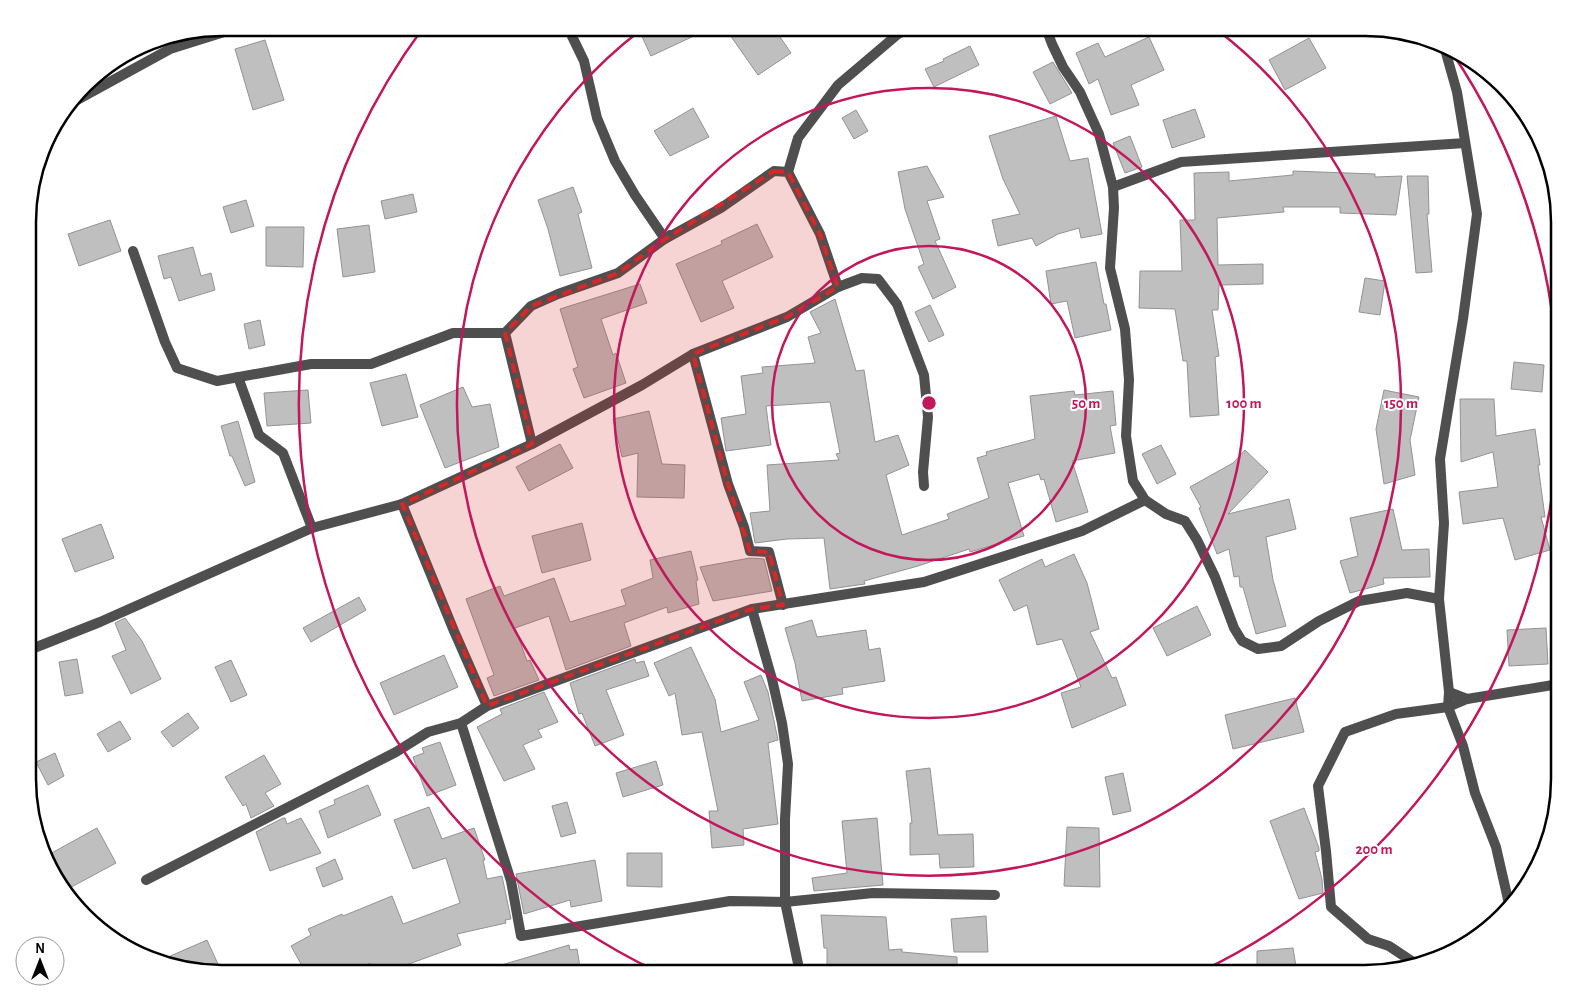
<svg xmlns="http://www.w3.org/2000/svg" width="1587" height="1001" font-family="'Alegreya Sans',sans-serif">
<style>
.building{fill:#bfbfbf;stroke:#939393}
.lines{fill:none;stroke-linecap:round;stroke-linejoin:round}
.street{stroke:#4f4f4f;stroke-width:10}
.marked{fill:#d62828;fill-opacity:0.2;stroke:#d62828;stroke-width:4;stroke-dasharray:10 6;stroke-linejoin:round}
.ring{fill:none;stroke:#c2185b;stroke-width:2.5}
.rim{fill:none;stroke:#000;stroke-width:2.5}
.centre{fill:#c2185b;stroke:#fff;stroke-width:2.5}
.ring-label{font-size:15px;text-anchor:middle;font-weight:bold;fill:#c2185b;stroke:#fff;stroke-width:4;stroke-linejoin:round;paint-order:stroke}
</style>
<rect width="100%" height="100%" fill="#fff"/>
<g class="building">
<path d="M638 28H711L651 56Z"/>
<path d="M725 28H774L791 53 758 75Z"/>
<path d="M1149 37 1164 70 1131 85 1139 105 1111 115 1098 79 1089 84 1076 53 1098 43 1105 57Z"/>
<path d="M1309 38 1326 68 1285 90 1269 60Z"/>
<path d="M265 40 284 100 253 110 235 49Z"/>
<path d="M970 46 979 65 934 87 925 69 944 61 943 59Z"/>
<path d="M1053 62 1072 93 1050 104 1033 72Z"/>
<path d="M693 108 709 137 670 156 654 131Z"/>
<path d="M1195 109 1205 137 1172 148 1163 120Z"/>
<path d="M856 110 868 131 854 139 842 118Z"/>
<path d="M1056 116 1070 161 1088 158 1102 234 1081 238 1079 228 1058 234 1036 246 1032 238 998 246 992 220 1020 214 1003 179 989 136Z"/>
<path d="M1130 136 1142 167 1125 173 1113 143Z"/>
<path d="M927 166 944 197 927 201 940 239 935 241 956 287 933 299 918 267 924 264 905 209 898 172Z"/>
<path d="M1293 171 1375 174V177L1402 176 1396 215 1340 213V207H1283L1284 212 1217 218 1218 265 1263 264V284L1219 285 1218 310H1212L1219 356 1215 357 1219 415 1190 417 1187 361H1183L1175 309 1139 308 1140 271H1182L1180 220H1195L1194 173 1229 172V181L1293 175Z"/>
<path d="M1407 176H1428L1429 214H1427L1432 272 1416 273Z"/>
<path d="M573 187 582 212 578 214 592 268 560 276 548 229 538 200Z"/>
<path d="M413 194 417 212 385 219 381 201Z"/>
<path d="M246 200 254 226 231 233 223 207Z"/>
<path d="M110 220 121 251 79 266 68 234Z"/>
<path d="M757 224 773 257 722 281 734 308 701 322 676 264 722 244 721 241Z"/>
<path d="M369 225 375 272 343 277 337 229Z"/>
<path d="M266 227H304L303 267 266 266Z"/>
<path d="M193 247 201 276 211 273 215 290 179 301 171 277 164 279 158 256Z"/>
<path d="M1096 262 1104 304H1106L1111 330 1075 338 1067 301 1051 304 1046 271Z"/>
<path d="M1365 278 1385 281 1380 315 1359 312Z"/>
<path d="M640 284 647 303 601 319 613 355 616 353 626 383 584 398 573 369 578 367 560 309Z"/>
<path d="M835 299 856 371 864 370 875 442 898 435 909 465 886 475 902 535 949 519 947 514 989 498 977 458 987 455 986 452 1035 439 1030 396 1074 391 1075 395 1113 391 1116 425 1110 426 1115 453 1072 461 1088 512 1056 522 1044 479 1041 480 1039 474 1008 483 1024 536 970 552 969 549 918 566 864 581 865 584 830 589 824 538 787 539 755 543 750 513 770 511 767 465 839 460 836 454 840 453 830 402 766 406 771 445 726 451 721 418 746 414 741 376 763 373 762 367 815 363 808 337 821 333 810 312Z"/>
<path d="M930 305 944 335 929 342 915 312Z"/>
<path d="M260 320 265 345 249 349 244 324Z"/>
<path d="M1514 362 1544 365 1542 392 1511 389Z"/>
<path d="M406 374 418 417 382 426 370 383Z"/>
<path d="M463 387 472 407 490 404 499 447 445 468 420 405Z"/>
<path d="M308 390 311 423 267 426 264 393Z"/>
<path d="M1384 390 1419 397 1410 440 1415 475 1384 484 1376 429Z"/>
<path d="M1460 399H1494L1496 436 1535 429 1540 465H1538L1545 517H1541L1550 550 1515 560 1503 518 1463 524 1459 492 1498 487 1493 452 1461 462Z"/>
<path d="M649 411 662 464 685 465 684 498 637 497 638 453 622 457 613 419Z"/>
<path d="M238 421 255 482 245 486 232 456H230L221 426Z"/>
<path d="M560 444 573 468 529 491 516 467Z"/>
<path d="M1161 445 1176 474 1157 484 1142 454Z"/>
<path d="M1245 450 1268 472 1228 514 1289 499 1296 529 1266 537 1273 580 1286 626 1256 634 1243 587H1240L1239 576 1234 577 1229 549 1217 554 1199 508 1201 507 1190 487 1233 463Z"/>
<path d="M1393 509 1402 550 1429 549 1430 577 1383 578 1384 584 1350 593 1340 561 1358 556 1350 518Z"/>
<path d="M582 523 591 560 542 573 532 536Z"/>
<path d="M101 524 114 558 75 572 62 539Z"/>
<path d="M691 551 698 580 696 581 699 604 668 613 667 607 624 623 631 646 566 670 549 616 515 628 527 661 530 660 539 680 494 696 487 678 494 675 466 599 500 586 504 596 554 578 570 622 626 605 621 590 653 578 650 560Z"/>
<path d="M1074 554 1087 583 1099 629 1090 632 1112 678 1116 677 1126 705 1072 728 1061 693 1081 687 1062 639 1037 645 1027 605 1014 611 999 580 1042 559 1045 567Z"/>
<path d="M750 558 764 559 772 591 713 601 700 567Z"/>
<path d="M359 597 366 610 311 642 303 628Z"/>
<path d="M1197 606 1211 635 1167 656 1153 628Z"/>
<path d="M125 618 142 641 161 679 131 694 112 656 126 650 115 623Z"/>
<path d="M812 620 817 637 866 630 869 650 880 648 885 681 842 688 843 694 802 701 795 663 785 628Z"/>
<path d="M1546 628 1548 664 1509 666 1507 630Z"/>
<path d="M691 647 715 699 721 732 759 720 744 682 761 675 768 692 778 740 768 743 778 824 743 829 744 845 712 848 709 811H718L702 732 682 735 675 693 669 696 654 663Z"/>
<path d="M444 655 458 687 394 715 380 683Z"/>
<path d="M77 659 83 693 65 696 59 662Z"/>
<path d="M635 659 636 663 644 661 649 676 606 690 624 735 595 746 582 713 579 714 570 683Z"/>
<path d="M231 660 247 695 231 702 215 667Z"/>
<path d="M544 692 558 722 538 730 542 737 523 745 535 769 504 781 477 727 502 714 500 709Z"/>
<path d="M1295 698 1304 732 1233 749 1225 715Z"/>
<path d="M188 713 199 728 173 747 161 732Z"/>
<path d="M120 721 131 739 108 752 97 734Z"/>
<path d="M440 742 456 785 427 796 413 757 424 753 422 748Z"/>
<path d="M55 753 64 776 48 785 36 762Z"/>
<path d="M264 755 281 784 265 793 274 806 251 818 246 804 243 806 225 777Z"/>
<path d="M656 761 663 785 623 797 616 773Z"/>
<path d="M930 768 938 835 973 834 974 867 940 868 939 854 910 855V823H912L906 771Z"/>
<path d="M1123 773 1131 811 1113 815 1105 777Z"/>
<path d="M368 785 381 815 328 838 319 811 335 804 334 800Z"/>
<path d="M567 802 576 833 561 837 552 806Z"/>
<path d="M429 807 442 839 474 828 485 860H483L487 879 502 876 511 919 505 920 506 923 457 934 461 945 406 965 409 973H374L370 963 356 973H306L291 946 311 935 308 929 342 914 343 916 392 896 403 924 460 903 446 858 413 869 394 820Z"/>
<path d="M1304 808 1319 848V851L1315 852 1322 879 1323 893 1299 899 1270 821Z"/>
<path d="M283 818H285L287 824 301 818 321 853 270 871 256 832Z"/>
<path d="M877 818 883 885 814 891 812 878 847 873 842 821Z"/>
<path d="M1067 827 1099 828 1100 887 1064 886Z"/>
<path d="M97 828 116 863 64 891 60 887 48 855Z"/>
<path d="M627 853H662V887L627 886Z"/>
<path d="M335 859 343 879 323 887 316 868Z"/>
<path d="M595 860 602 901 571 907 570 900 524 914 516 874Z"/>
<path d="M821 915 886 917 889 950 902 949V952L957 957V973H827V948H824Z"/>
<path d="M986 916 988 952H954L951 919Z"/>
<path d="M207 940 222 973 171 967 159 961Z"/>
<path d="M569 945 570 950 577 949 581 973H489L488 969Z"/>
<path d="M1293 948 1297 973H1257V951Z"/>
</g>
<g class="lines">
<g class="street">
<path d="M1046 28 1052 44 1063 67 1080 92 1099 134 1113 187 1181 162 1465 143"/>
<path d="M1444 46 1457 92 1477 214 1463 319 1440 459 1444 523 1439 599 1449 692 1448 707 1463 746 1475 793 1496 847 1509 904"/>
<path d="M75 101 170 49 237 28"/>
<path d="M788 172 798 138 838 85 898 34 911 28"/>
<path d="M1113 187 1114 208 1110 268 1125 329 1129 380 1126 436 1133 481 1145 500"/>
<path d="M133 251 165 342 177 368 217 381 311 364H371L453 333H505"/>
<path d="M838 287 862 278 878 279 897 304 924 375 928 417 923 472 924 486"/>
<path d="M693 354 728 484 744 527 750 551 769 552 783 605"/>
<path d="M238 377 259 435 283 453 312 528"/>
<path d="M532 444 505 333 531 306 558 294 618 273 670 235"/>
<path d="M402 504 454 631 487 706"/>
<path d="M752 609 772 679 782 723 788 764 785 819V902L873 893 995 895"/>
<path d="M29 650 100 622 312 528 402 504 532 444 642 385 693 354 787 317 838 287 820 234 788 172 774 171 721 208 665 239 635 195 615 161 597 118 584 61 568 28"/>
<path d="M1449 692 1467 699 1559 684"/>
<path d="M461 723 511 881 521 936 730 901 785 902 800 973"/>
<path d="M146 880 396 752 428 732 461 723 487 706 752 609 924 582 1082 531 1145 500 1166 514 1185 521 1197 540 1215 577 1234 628 1242 641 1258 649 1281 646 1319 621 1359 601 1407 593 1439 599"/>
<path d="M1413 962 1389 946 1368 939 1331 907 1326 851 1318 786 1345 732 1396 714 1448 707 1467 699"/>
</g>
</g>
<path class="marked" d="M774 171 788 172 820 234 838 287 787 317 693 354 728 484 750 551 769 552 783 605 752 609 487 706 402 504 532 444 505 333 531 306 618 273 665 239Z"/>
<g class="ring">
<circle cx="929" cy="403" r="157"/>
<circle cx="929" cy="403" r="315"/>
<path d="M1216 29A472 472 0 1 1 642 29"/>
<path d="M658 972A630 630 0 0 1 423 28M1451 51A630 630 0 0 1 1200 972"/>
</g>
<path d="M0 0H1587V1001H0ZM222 36H1365A186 186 0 0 1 1551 222V779A186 186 0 0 1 1365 965H222A186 186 0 0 1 36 779V222A186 186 0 0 1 222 36Z" fill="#fff" fill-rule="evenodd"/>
<path class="rim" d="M222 36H1365A186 186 0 0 1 1551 222V779A186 186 0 0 1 1365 965H222A186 186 0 0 1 36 779V222A186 186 0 0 1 222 36Z"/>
<circle cx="929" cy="403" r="8" class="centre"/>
<g class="ring-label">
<text x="1086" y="408">50 m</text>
<text x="1244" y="408">100 m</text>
<text x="1401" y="408">150 m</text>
<text x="1374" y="854">200 m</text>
</g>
<g transform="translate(40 961)"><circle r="24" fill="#ffffff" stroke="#999999"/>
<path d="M0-4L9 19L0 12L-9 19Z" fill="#000000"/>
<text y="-8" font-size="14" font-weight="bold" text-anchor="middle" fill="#000000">N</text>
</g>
</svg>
